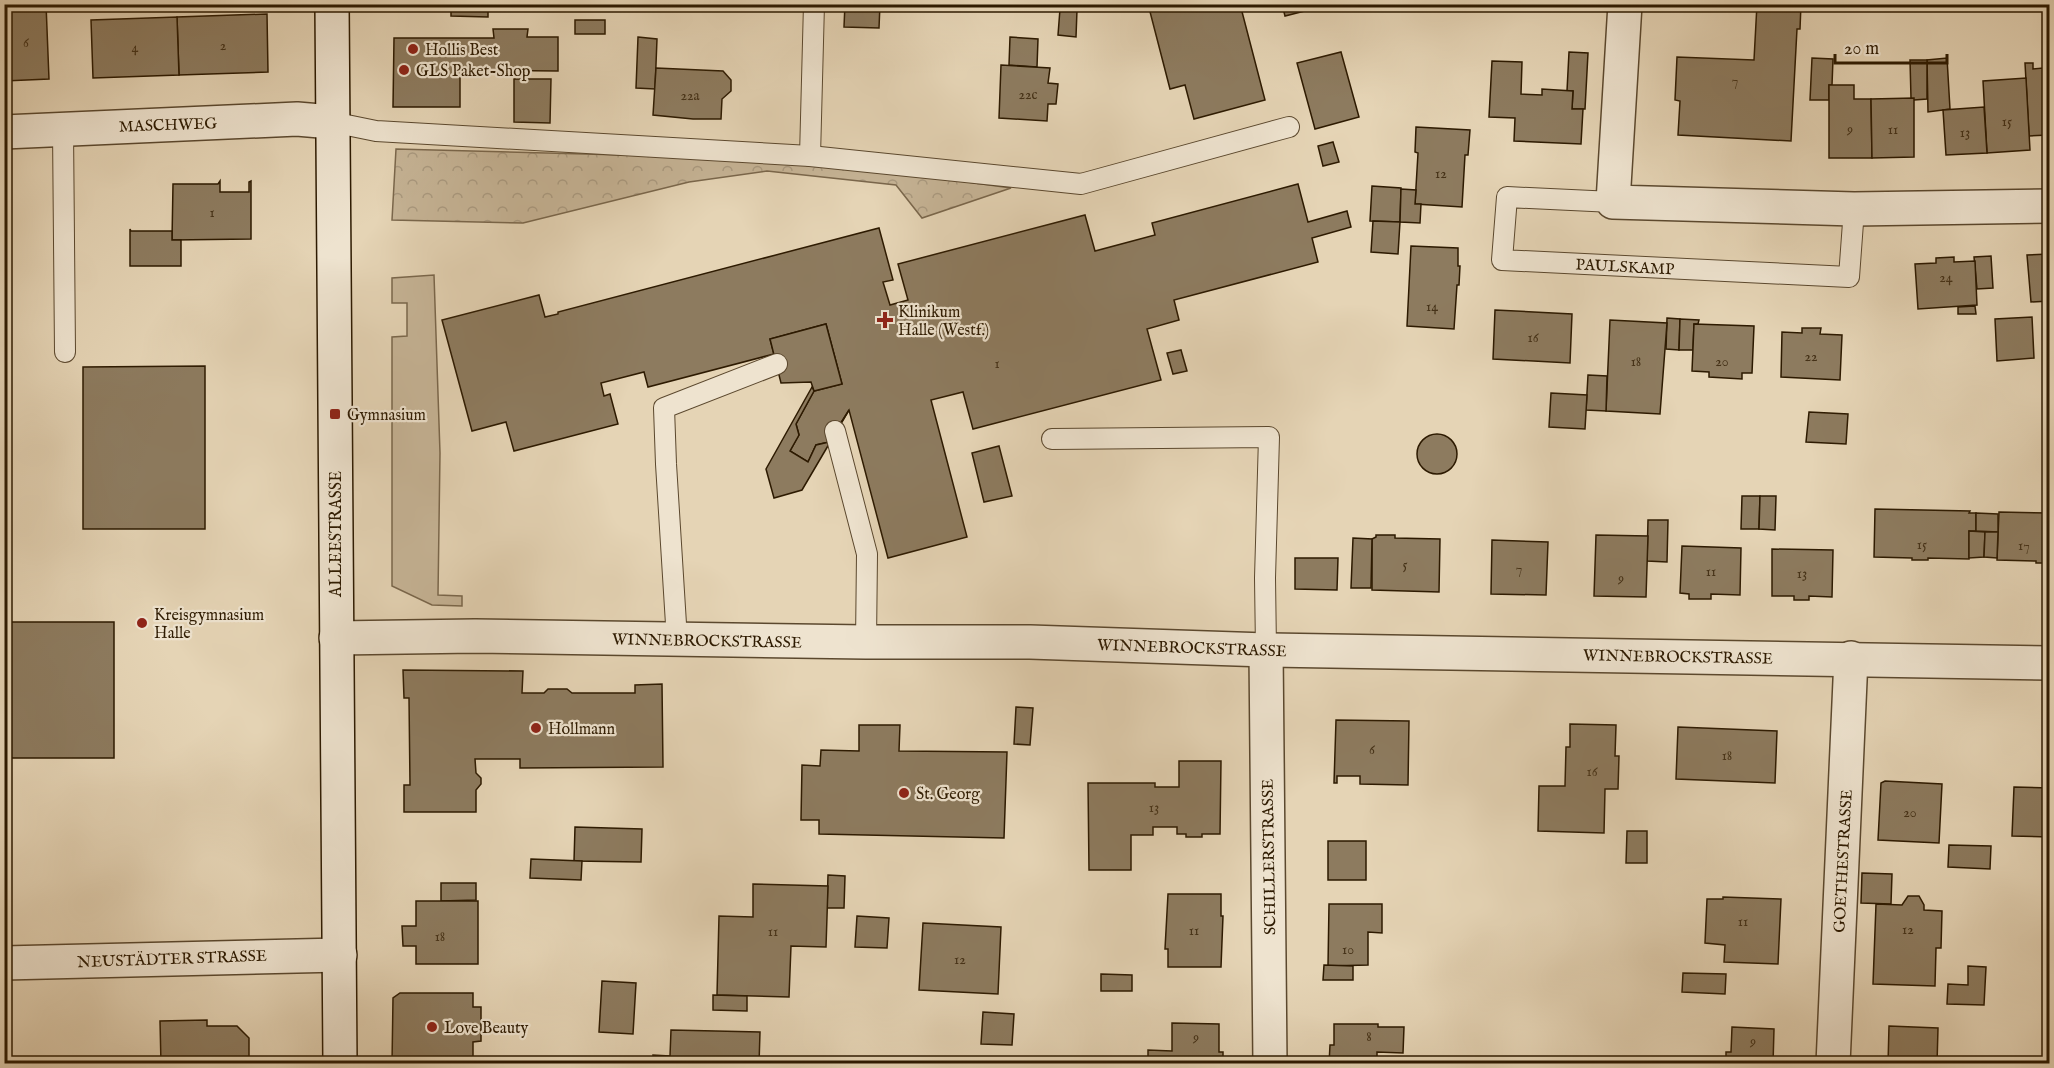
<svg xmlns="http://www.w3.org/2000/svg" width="2054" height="1068" font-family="'IM FELL English',serif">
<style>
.grass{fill:#c6b496;stroke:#7a674c;stroke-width:1.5}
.forest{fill:url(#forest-crowns);stroke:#7a674c;stroke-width:1.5}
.building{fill:#8d7b5f;stroke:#2d1a01;stroke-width:1.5}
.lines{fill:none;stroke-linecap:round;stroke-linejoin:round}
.lane-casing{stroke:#5b482e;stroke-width:22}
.street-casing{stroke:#5b482e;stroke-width:36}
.secondary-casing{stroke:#2d1a01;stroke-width:36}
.lane{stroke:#eee3cf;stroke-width:20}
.street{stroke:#eee3cf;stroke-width:33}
.secondary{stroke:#eee3cf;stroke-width:33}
.poi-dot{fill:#8f2418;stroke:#eee3cf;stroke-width:2}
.labels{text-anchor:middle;stroke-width:4.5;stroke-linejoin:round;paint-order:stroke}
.number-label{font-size:14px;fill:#453218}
.poi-label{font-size:16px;fill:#2d1a01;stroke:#eee3cf;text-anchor:start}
.street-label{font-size:16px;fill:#2d1a01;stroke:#eee3cf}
</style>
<defs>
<pattern id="forest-crowns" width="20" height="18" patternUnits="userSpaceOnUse" patternTransform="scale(1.5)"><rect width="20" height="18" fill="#c6b496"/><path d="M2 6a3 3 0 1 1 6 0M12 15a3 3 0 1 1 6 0" fill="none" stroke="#aa9a80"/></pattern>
</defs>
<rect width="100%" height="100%" fill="#e5d4b5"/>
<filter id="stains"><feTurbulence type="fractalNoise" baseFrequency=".00333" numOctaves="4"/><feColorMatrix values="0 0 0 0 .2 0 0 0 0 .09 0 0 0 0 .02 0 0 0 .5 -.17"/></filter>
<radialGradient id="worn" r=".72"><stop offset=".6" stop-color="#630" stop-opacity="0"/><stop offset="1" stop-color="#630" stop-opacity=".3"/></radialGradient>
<path class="grass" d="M434 275 440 453 438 595 462 596V606L432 605 392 586V337L407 336V303H392V278Z"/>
<path class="forest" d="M396 149 807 160 1011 188 922 218 896 185 767 171 689 182 523 223 392 220Z"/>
<g class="building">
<path d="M4 4H46L49 79 4 81Z"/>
<path d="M451 4H488V17L451 16Z"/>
<path d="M845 4H880L879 28 844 27Z"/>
<path d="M1049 4H1077V10L1049 8Z"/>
<path d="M1148 4H1240L1265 100 1194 119 1185 85 1170 89Z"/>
<path d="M1282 4H1332L1285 16Z"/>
<path d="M1757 4H1801L1800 29H1797L1791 141 1678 135 1680 101 1675 100 1677 57 1754 60Z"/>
<path d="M1060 9 1077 10 1076 37 1058 35Z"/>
<path d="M267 14 268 72 179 75 177 17Z"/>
<path d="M177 17 179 75 93 78 91 20Z"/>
<rect x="575" y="20" width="30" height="14"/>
<path d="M493 29H528L527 37H558V71L460 70V107H393L394 38H494Z"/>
<path d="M638 37 657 39 655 89 636 88Z"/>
<path d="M1010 37 1038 39 1037 67 1009 65Z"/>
<path d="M1341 52 1359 117 1315 129 1297 63Z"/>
<path d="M1569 52 1588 53 1585 109H1572L1573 91H1567Z"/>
<path d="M1812 58 1833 59 1832 85H1829V100H1810Z"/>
<path d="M1947 58 1950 109 1928 112 1927 60Z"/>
<path d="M1910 60H1927V99L1914 100 1911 98Z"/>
<path d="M1492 61 1522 62 1521 94 1542 95V89L1573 91 1572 109H1583L1581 144 1514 141 1515 118 1489 117Z"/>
<path d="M2025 63H2033V69L2043 68 2048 135 2029 136Z"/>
<path d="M1001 65 1050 68 1048 83 1058 84 1056 104H1048L1047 121 999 118Z"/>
<path d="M656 68 723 71 731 80V91L722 99 721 119H693L653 115Z"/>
<path d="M2026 78 2030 150 1987 153 1983 81Z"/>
<path d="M514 79H551L550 123 514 122Z"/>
<path d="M1829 85H1854V99H1871L1872 158H1829Z"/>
<path d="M1914 98V157L1872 158 1871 99Z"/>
<path d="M1984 107 1987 153 1946 155 1943 110Z"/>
<path d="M2046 112H2050V151L2048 135Z"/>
<path d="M1416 127 1470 130 1468 155H1465L1462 207 1415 204 1418 153 1415 152Z"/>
<path d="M1333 142 1339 162 1323 166 1318 146Z"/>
<path d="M220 181V192H249V182L251 181V239L172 240 173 184H218Z"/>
<path d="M1298 184 1308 222 1347 211 1351 227 1312 238 1318 262 1174 300 1179 320 1147 329 1161 380 973 429 963 392 931 400 967 537 888 558 849 410 829 442 816 445 808 462 790 451 799 435 796 424 814 391 842 384 826 324 770 339 774 354 648 387 644 372 601 383 604 396 610 394 618 424 514 451 506 422 472 431 442 320 539 295 545 317 558 314V312L879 228 893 280 883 282 890 305 908 300 898 264 1085 215 1095 251 1155 235 1152 223Z"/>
<path d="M1372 186 1401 188 1400 222 1370 221Z"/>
<path d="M1401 189 1416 190 1415 204H1421L1420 223 1400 222Z"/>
<path d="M1373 221 1400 222 1398 254 1371 252Z"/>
<path d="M130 229 131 231H172V240H181V266H130Z"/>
<path d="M1411 246 1458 248V266H1460L1459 285H1457L1454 329 1407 326Z"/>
<path d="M2049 252H2050V301L2031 302 2027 255 2049 254Z"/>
<path d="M1991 256 1993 288 1977 289 1974 257Z"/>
<path d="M1954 257V262L1975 261 1977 305 1918 309 1915 264 1936 263V258Z"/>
<path d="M1975 306 1976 314H1958V307Z"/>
<path d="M1495 310 1572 314 1570 363 1493 359Z"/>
<path d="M2032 317 2034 358 1997 361 1995 319Z"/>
<path d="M1667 318 1680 319 1679 350 1666 349Z"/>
<path d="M1680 319 1699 320 1698 324H1694L1693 350H1679Z"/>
<path d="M1610 320 1667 323 1660 414 1606 411Z"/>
<path d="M826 324 842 384 814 391 811 382 781 383 770 339Z"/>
<path d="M1694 324 1754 326 1752 373H1742V379L1709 377V372L1692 371Z"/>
<path d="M1802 328H1821L1820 334 1842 335 1840 380 1781 377 1782 332 1802 333Z"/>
<path d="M1181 350 1187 371 1173 374 1167 353Z"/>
<path d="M205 366V529H83V367Z"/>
<path d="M1588 375 1607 376 1606 411 1586 410Z"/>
<path d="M812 387 814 391 796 424 799 435 790 451 808 462 816 445 829 442 849 410 802 490 774 498 766 469Z"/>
<path d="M1551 393 1587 395 1585 429 1549 427Z"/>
<path d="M1809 412 1848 414 1846 444 1806 442Z"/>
<circle cx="1437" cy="454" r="20"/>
<path d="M999 446 1012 496 984 502 972 453Z"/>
<path d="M1742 496H1760L1759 529H1741Z"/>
<path d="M1760 496H1776L1775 530 1759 529Z"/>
<path d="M1875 509 1970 511 1969 513H1976V531H1969V559L1928 558V560H1912V558L1874 557Z"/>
<path d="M1999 512 2050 513V563H2036V561L1997 560Z"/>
<path d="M1976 513 1998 514V532L1976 531Z"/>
<path d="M1648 520H1668L1667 562 1647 561Z"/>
<path d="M1969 531 1985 532 1984 557 1969 558Z"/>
<path d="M1985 532H1998L1997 558 1984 557Z"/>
<path d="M1376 535H1395V538L1440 539 1439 592 1372 590V539L1376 537Z"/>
<path d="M1596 535 1648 536 1646 597 1594 596Z"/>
<path d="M1353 538 1372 539 1371 588H1351Z"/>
<path d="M1492 540 1548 542 1546 595 1491 594Z"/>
<path d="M1682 546 1741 548 1740 595 1711 594V599H1689V594L1680 593Z"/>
<path d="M1772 549 1833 550 1832 597 1809 596V600H1794V596H1772Z"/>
<path d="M1295 558H1338L1337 590 1295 589Z"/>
<rect x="4" y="622" width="110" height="136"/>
<path d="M403 670 523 671 522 693H544L548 689H567L572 693H635V685L662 684 663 767 520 768V759H475L476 773 481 778V784L476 790V812H404V785H410L409 698H404Z"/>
<path d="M1016 707 1033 708 1030 745 1014 744Z"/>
<path d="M1336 720 1409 721 1408 785 1360 784V776H1337V783H1334Z"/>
<path d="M1570 724 1616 725 1615 756H1619L1618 789H1605L1604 833 1538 831 1539 786H1565L1566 747H1570Z"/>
<path d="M859 725H900L899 751 1007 752 1004 838 819 834V820H801L802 765 820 766 821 750 859 751Z"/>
<path d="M1678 727 1777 731 1775 783 1676 779Z"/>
<path d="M1179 761H1221L1220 834H1202V837H1186V834H1177V827H1153V835H1131V870H1089L1088 783H1155V787H1179Z"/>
<path d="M1885 781 1942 784 1939 843 1878 840 1881 783Z"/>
<path d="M2014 787 2050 788V837L2012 836Z"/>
<path d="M575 827 642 829 641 862 574 861Z"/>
<path d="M1627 831H1647V863H1626Z"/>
<rect x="1328" y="841" width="38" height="39"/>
<path d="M1949 845 1991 846 1990 869 1948 867Z"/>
<path d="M531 859 582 861 581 880 530 878Z"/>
<path d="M1862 873 1892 874 1891 904 1861 903Z"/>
<path d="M828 875 845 876 844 908H827Z"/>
<path d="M441 883H476V900L441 901Z"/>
<path d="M753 884 828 886 826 947 791 946 789 997 717 995 719 916 753 917Z"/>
<path d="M1168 894H1221V916H1223L1221 967H1168V949H1165Z"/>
<path d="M1908 896H1919L1924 905V910L1942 911 1941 948H1936L1935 986 1873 984 1876 904 1902 905Z"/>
<path d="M1723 897 1781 899 1778 964 1724 962 1725 945 1705 943 1707 899H1723Z"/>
<path d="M416 901H478V964H416V946H403L402 926H416Z"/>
<path d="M1329 904H1382V933L1368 932V965L1328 966Z"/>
<path d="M857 916 889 918 887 948 855 947Z"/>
<path d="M923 923 1001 927 998 994 919 990Z"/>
<path d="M1324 965 1353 966V980H1323Z"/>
<path d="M1968 966 1986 967 1984 1005 1947 1004 1948 984 1968 985Z"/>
<path d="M1683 973 1726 974 1725 994 1682 992Z"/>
<path d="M1101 974 1132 975V991H1101Z"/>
<path d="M602 981 636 983 633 1034 599 1032Z"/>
<path d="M400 993H473V1007H481V1041L473 1042V1064H392L393 998Z"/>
<path d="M713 995 747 996V1011L713 1010Z"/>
<path d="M983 1012 1014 1014 1012 1045 981 1044Z"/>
<path d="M207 1020V1026H237L249 1038V1064H161L160 1021Z"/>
<path d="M1172 1023 1219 1024V1052H1223V1064H1148V1050L1172 1051Z"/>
<path d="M1334 1024H1378V1027H1404L1403 1053 1377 1052V1064H1329L1330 1045H1334Z"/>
<path d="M1889 1026 1938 1028 1937 1064H1888Z"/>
<path d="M1732 1027 1774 1029 1773 1064H1726V1052H1731Z"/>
<path d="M671 1030 760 1032 759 1064H653V1055L670 1056Z"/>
</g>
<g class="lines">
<g class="lane-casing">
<g id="lane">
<path d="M332 122 376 131 810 156 1081 184 1289 127"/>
<path d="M63 129 65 352"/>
<path d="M810 156 814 4"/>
<path d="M1613 202 1507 197 1502 260 1849 277 1854 209"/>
<path d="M835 431 867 554 866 642"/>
<path d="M1052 439 1269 437 1265 578 1266 650"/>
<path d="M677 640 666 464 664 408 777 364"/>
</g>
</g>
<g class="street-casing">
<g id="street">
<path d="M1625 4 1613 202 1854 209 2050 206"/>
<path d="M4 132 297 119 332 122"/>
<path d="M336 638 475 636 866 642H1030L1266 650 2050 663"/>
<path d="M1266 650 1270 1064"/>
<path d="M4 963 340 955"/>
<path d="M1833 1064 1851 658"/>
</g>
</g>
<g class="secondary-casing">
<path id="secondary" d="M332 4 340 1064"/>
</g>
<use href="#lane" class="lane"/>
<use href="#street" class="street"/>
<use href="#secondary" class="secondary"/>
</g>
<g class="poi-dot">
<circle cx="413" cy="49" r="6"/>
<circle cx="404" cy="70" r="6"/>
<path d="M882 311h6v6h6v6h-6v6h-6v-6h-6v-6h6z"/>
<rect x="329" y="408" width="12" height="12" rx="3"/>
<circle cx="142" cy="623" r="6"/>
<circle cx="536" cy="728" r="6"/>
<circle cx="904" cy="793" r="6"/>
<circle cx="432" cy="1027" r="6"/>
</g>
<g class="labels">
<g class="number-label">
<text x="26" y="47">6</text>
<text x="223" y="50">2</text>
<text x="135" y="52">4</text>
<text x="1735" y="85">7</text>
<text x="1028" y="99">22c</text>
<text x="690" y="100">22a</text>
<text x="2007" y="126">15</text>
<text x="1850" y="134">9</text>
<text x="1893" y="134">11</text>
<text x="1965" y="137">13</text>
<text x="1441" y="178">12</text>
<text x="212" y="217">1</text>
<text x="1946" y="282">24</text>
<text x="1432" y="311">14</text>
<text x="1533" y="342">16</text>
<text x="1811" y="361">22</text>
<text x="1636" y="366">18</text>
<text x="1722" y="366">20</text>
<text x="997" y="368">1</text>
<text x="1922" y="549">15</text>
<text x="2024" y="550">17</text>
<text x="1405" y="569">5</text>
<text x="1519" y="573">7</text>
<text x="1711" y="576">11</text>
<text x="1802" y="578">13</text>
<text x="1621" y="583">9</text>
<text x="1372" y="754">6</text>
<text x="1727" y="760">18</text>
<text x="1592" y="776">16</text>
<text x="1154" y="812">13</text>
<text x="1910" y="817">20</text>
<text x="1743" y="926">11</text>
<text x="1908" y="934">12</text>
<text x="1194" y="935">11</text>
<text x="773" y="936">11</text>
<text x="440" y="941">18</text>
<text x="1348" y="954">10</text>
<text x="960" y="964">12</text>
<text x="1369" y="1041">8</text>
<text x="1196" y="1042">9</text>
<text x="1753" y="1046">9</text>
</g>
<g class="poi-label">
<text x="425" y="55">Hollis Best</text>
<text x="416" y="76">GLS Paket-Shop</text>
<text x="898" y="317">Klinikum<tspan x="898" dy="18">Halle (Westf.)</tspan></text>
<text x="347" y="420">Gymnasium</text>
<text x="154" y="620">Kreisgymnasium<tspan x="154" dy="18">Halle</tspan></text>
<text x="548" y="734">Hollmann</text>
<text x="916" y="799">St. Georg</text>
<text x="444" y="1033">Love Beauty</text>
</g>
<g class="street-label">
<text transform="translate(168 124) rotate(-2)" y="6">MASCHWEG</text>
<text transform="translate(1625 266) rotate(3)" y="6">PAULSKAMP</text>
<text transform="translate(335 534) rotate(-90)" y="6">ALLEESTRASSE</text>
<text transform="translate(707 640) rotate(1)" y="6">WINNEBROCKSTRASSE</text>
<text transform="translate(1192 647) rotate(2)" y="6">WINNEBROCKSTRASSE</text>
<text transform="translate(1678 656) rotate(1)" y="6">WINNEBROCKSTRASSE</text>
<text transform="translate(1268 857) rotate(-91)" y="6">SCHILLERSTRASSE</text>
<text transform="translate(1842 861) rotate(-87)" y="6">GOETHESTRASSE</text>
<text transform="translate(172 958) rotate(-2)" y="6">NEUSTÄDTER STRASSE</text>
</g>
</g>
<rect width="2054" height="1068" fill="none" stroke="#e5d4b5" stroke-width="24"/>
<rect x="6" y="6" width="2042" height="1056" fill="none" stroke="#2d1a01" stroke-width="3"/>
<rect x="12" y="12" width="2030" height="1044" fill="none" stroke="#2d1a01" stroke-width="1.5"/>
<path d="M1835 54v9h112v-9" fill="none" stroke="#2d1a01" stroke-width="3"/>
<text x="1844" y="54" font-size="18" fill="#2d1a01" stroke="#eee3cf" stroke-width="4.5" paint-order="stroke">20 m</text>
<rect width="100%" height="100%" filter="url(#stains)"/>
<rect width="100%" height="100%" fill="url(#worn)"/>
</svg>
